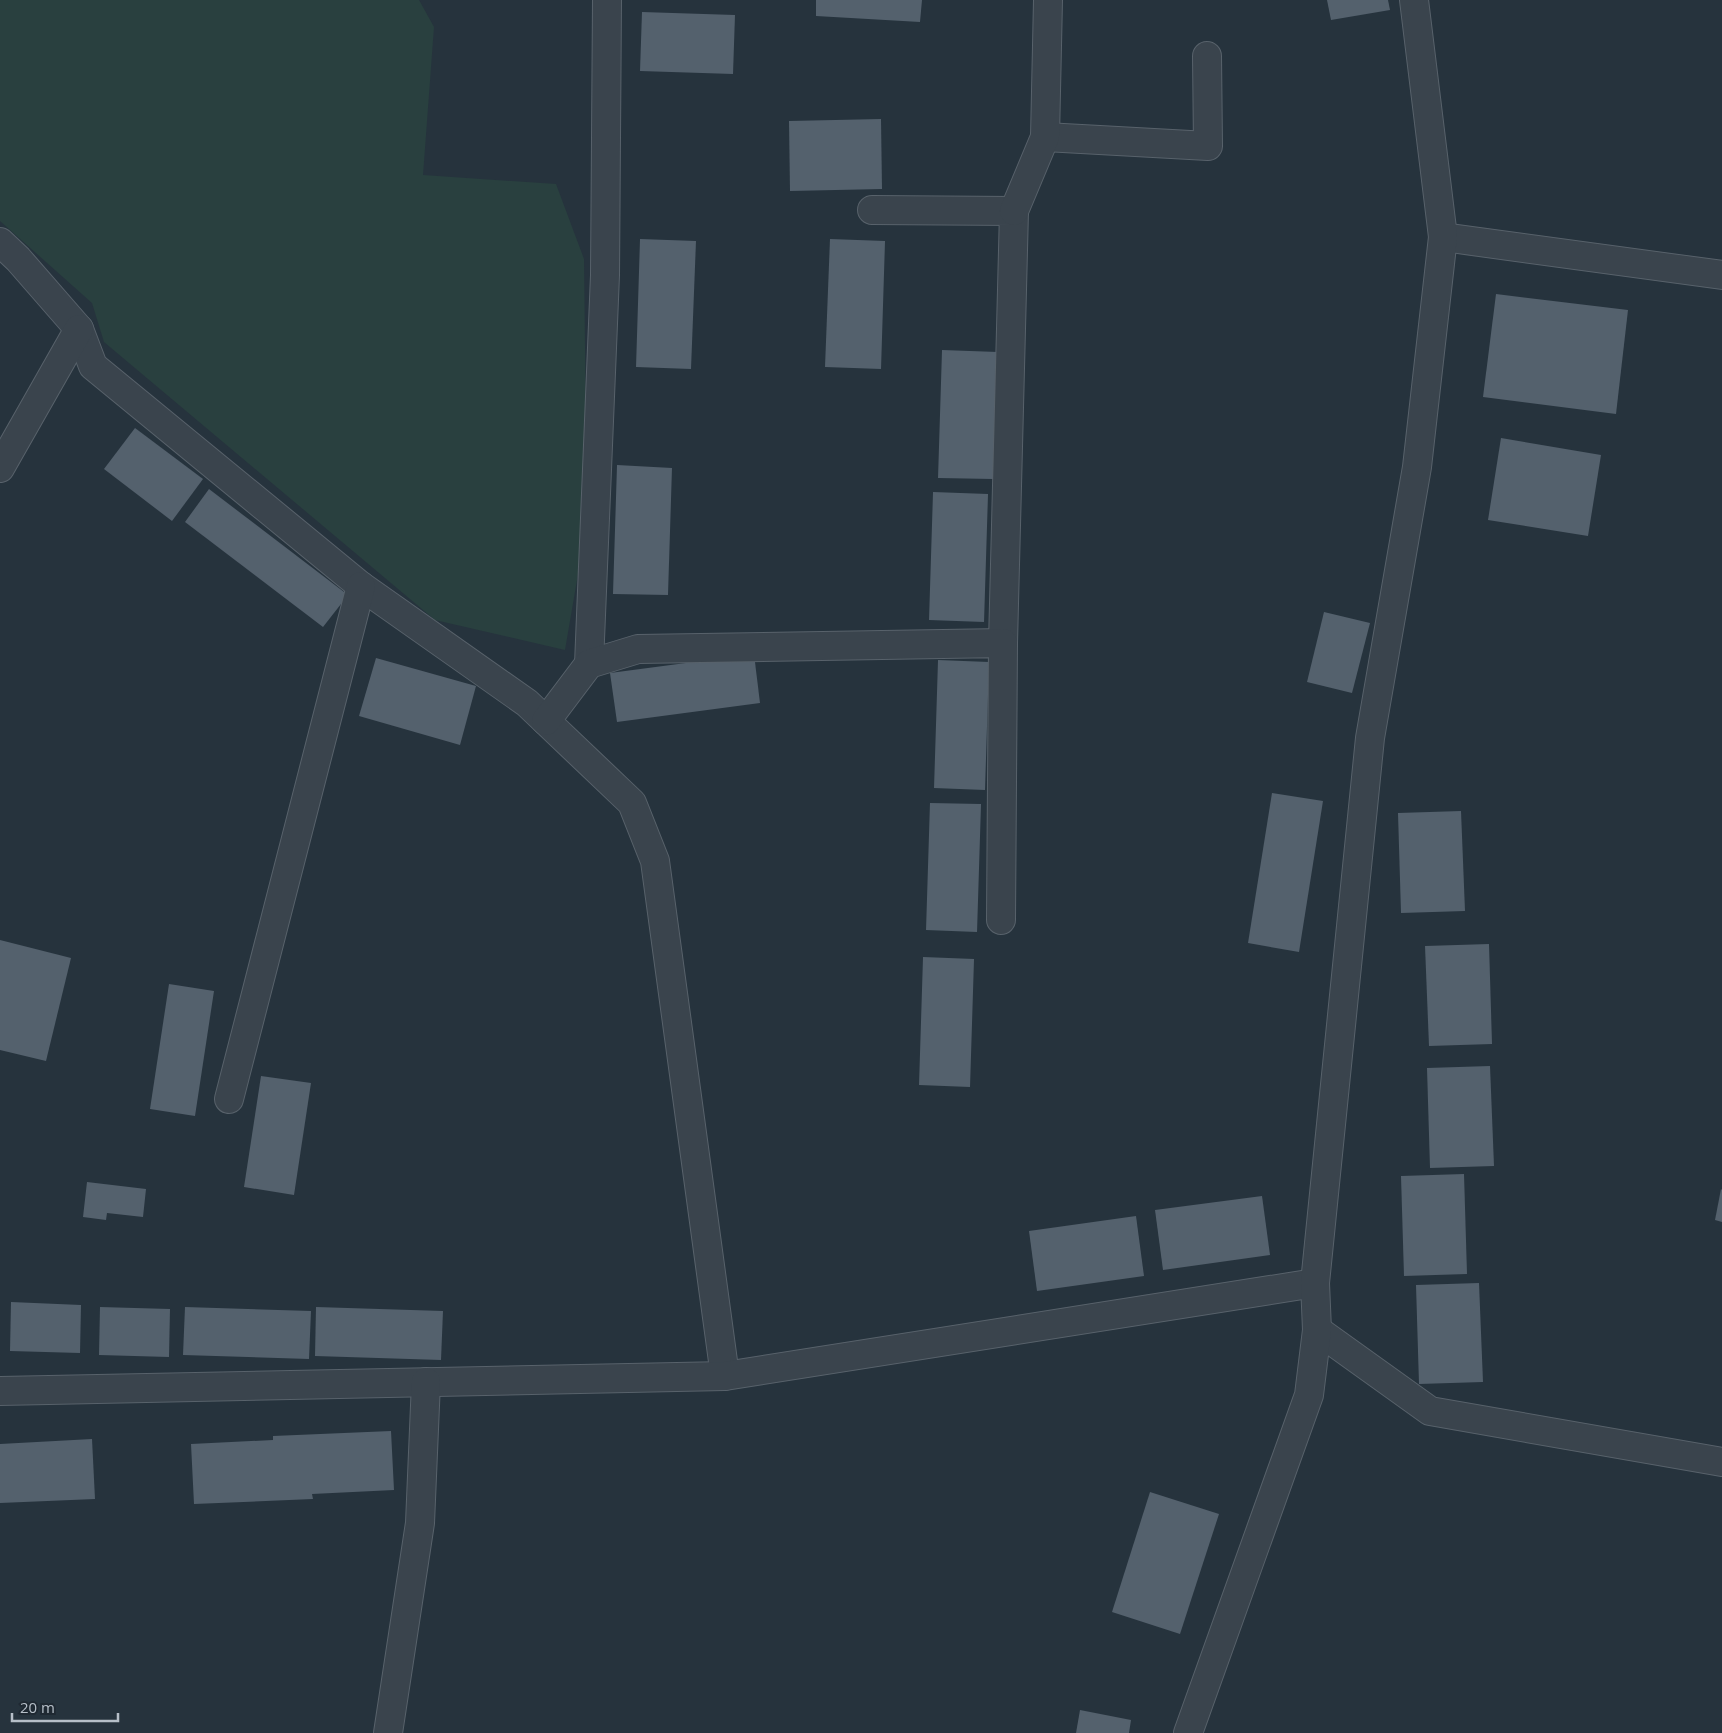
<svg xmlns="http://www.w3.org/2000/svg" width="1722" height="1733" font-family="'Open Sans',sans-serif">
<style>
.green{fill:#29403f}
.building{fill:#54616d}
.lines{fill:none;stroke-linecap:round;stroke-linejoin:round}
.minor-casing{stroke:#58626b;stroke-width:30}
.minor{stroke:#3a444d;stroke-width:28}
</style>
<rect width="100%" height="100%" fill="#26333d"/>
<path class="green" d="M0 0H419L434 27 423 175 556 184 584 259 587 522 565 650 435 620 104 342 92 303 0 221Z"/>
<g class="building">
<path d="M816 0H922L920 22 816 16Z"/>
<path d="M1327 0H1388L1390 10 1331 20Z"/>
<path d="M642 12 735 15 733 74 640 71Z"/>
<path d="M881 119 882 189 790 191 789 121Z"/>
<path d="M640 239 696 241 691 369 636 367Z"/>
<path d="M830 239 885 241 881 369 825 367Z"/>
<path d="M1496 294 1628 310 1616 414 1483 397Z"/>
<path d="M942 350 998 352 993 479 938 478Z"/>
<path d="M135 428 203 479 172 521 104 469Z"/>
<path d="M1501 438 1601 455 1588 536 1488 520Z"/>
<path d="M617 465 672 468 668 595 613 594Z"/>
<path d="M209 489 348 595 323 627 185 522Z"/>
<path d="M933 492 988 494 984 622 929 620Z"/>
<path d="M1324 612 1370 623 1352 693 1307 682Z"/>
<path d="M754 654 760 703 617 722 610 673Z"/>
<path d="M376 658 476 686 460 745 359 716Z"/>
<path d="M938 660 989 662 985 790 934 788Z"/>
<path d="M1272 793 1323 801 1299 952 1248 943Z"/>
<path d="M930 803 981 804 977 932 926 930Z"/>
<path d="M1461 811 1465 911 1401 913 1398 813Z"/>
<path d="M0 940 71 958 46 1061 0 1050Z"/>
<path d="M1489 944 1492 1044 1429 1046 1425 946Z"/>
<path d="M923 957 974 959 970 1087 919 1085Z"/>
<path d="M169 984 214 991 195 1116 150 1109Z"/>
<path d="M1490 1066 1494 1166 1430 1168 1427 1068Z"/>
<path d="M261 1076 311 1083 294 1195 244 1187Z"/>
<path d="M1464 1174 1467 1274 1404 1276 1401 1176Z"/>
<path d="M87 1182 146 1189 143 1217 107 1213 106 1220 83 1217Z"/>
<path d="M1721 1189 1722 1190V1222L1715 1220Z"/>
<path d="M1262 1196 1270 1255 1163 1270 1155 1210Z"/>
<path d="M1136 1216 1144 1276 1037 1291 1029 1231Z"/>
<path d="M1479 1283 1483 1382 1419 1384 1416 1285Z"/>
<path d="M11 1302 81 1305 80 1353 10 1351Z"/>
<path d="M100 1307 170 1309 169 1357 99 1355Z"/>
<path d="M185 1307 311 1311 309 1359 183 1355Z"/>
<path d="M316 1307 443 1311 441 1360 315 1356Z"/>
<path d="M391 1431 394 1490 312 1494 313 1499 194 1504 191 1444 273 1440V1436Z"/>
<path d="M92 1439 95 1499 0 1503V1444Z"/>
<path d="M1150 1492 1219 1514 1180 1634 1112 1612Z"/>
<path d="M1080 1710 1131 1720 1129 1733H1076Z"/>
</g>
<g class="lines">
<g class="minor-casing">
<g id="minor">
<path d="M1045 137 1208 146 1207 56"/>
<path d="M872 210 1014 211 1003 643"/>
<path d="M1014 211 1045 137 1048 0"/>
<path d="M1443 237 1722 275"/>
<path d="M0 242 18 259 79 329 93 366 361 586 527 703 632 803 655 861 725 1376"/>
<path d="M0 468 79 329"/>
<path d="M589 664 605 275 607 0"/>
<path d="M546 721 589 664 638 649 1003 643 1001 920"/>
<path d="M229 1099 361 586"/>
<path d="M1317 1330 1430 1411 1722 1462"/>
<path d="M0 1391 725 1376 1315 1283"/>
<path d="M388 1733 420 1523 426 1382"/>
<path d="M1188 1733 1309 1395 1317 1330 1315 1283 1370 738 1417 467 1443 237 1414 0"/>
</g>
</g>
<use href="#minor" class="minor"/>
</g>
<path d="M12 1713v8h106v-8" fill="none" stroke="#b6bfc8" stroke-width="2.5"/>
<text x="20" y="1713" font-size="15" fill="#b6bfc8" stroke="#1f2932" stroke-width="4" paint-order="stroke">20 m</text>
</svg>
